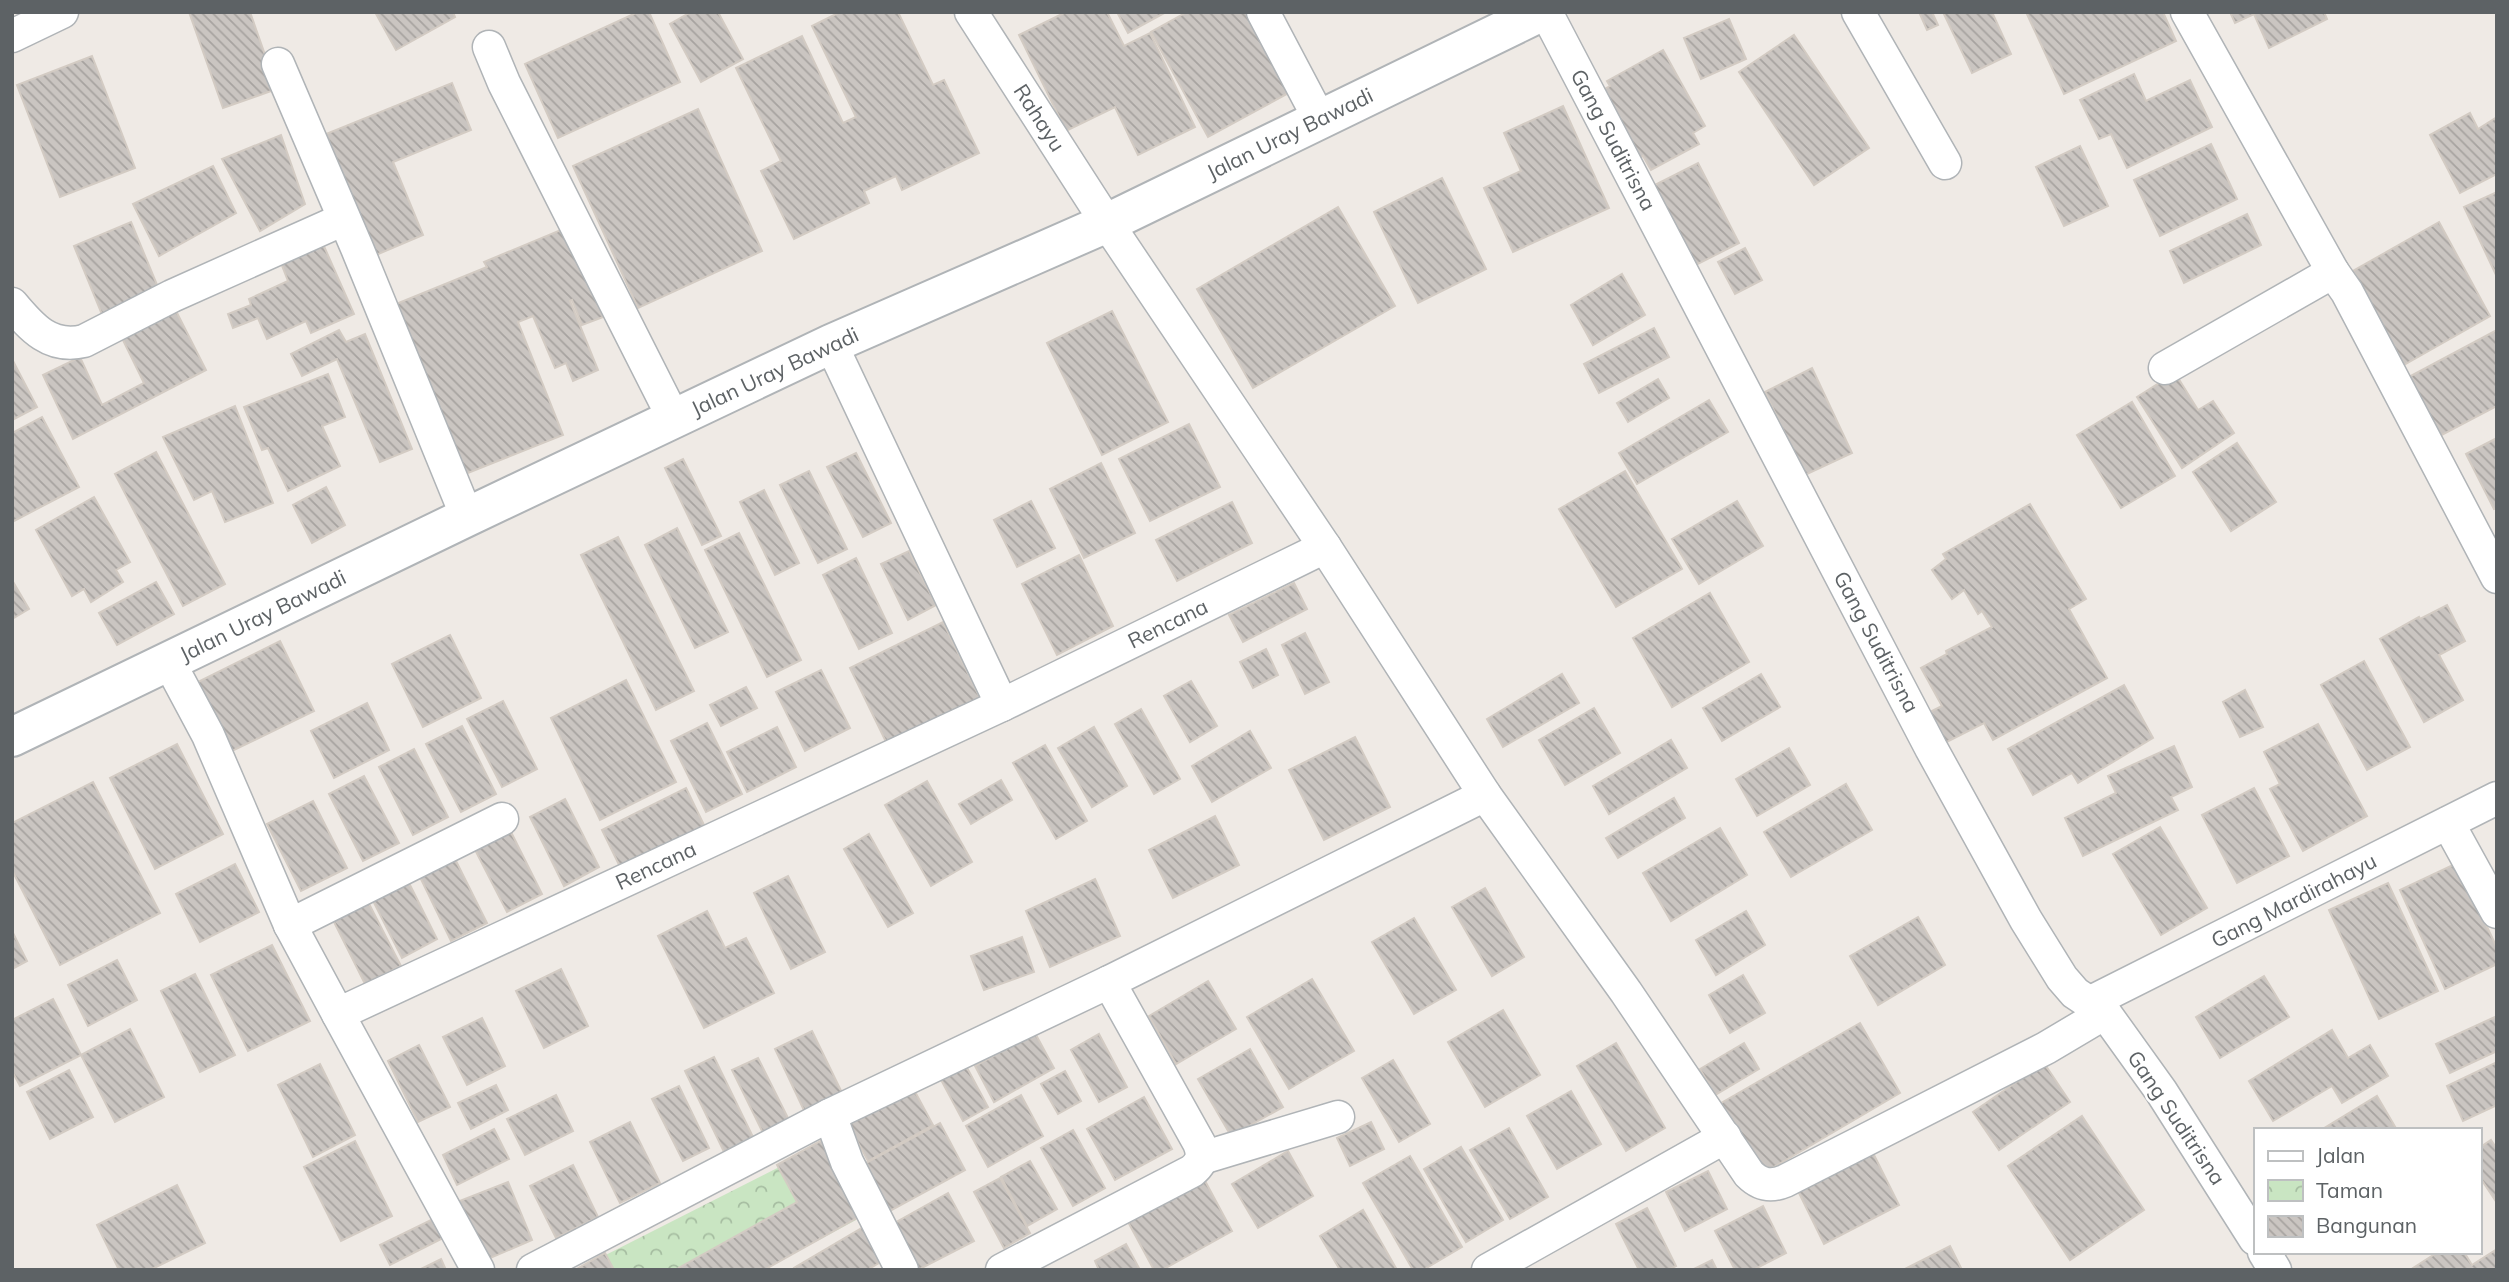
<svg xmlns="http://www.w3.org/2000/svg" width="2509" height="1282" font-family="Mulish,sans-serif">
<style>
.park{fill:url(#park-crowns)}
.building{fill:url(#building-back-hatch);stroke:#d3cbc3;stroke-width:2}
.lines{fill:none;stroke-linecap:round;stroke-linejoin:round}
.minor-casing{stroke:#b0b4b7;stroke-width:35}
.tertiary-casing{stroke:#b0b4b7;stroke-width:42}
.minor{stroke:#fff;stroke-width:32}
.tertiary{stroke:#fff;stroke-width:38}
.labels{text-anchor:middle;stroke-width:5;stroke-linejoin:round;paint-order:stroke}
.street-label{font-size:21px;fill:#5d6265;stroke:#fff}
</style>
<defs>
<pattern id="park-crowns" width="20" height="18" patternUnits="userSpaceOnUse" patternTransform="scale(1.75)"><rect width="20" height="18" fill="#c9e5c2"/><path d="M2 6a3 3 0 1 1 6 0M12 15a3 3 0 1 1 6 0" fill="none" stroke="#a6bda1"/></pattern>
<pattern id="building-back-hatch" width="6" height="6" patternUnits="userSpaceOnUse" patternTransform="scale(1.75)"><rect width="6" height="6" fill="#cac5c1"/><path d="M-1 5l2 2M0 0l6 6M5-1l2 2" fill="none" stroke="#a7a3a0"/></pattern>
</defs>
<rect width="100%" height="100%" fill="#efeae5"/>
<path class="park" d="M819 1147 856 1220 763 1270H576Z"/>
<g class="building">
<path d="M189 12H250L277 89 223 108Z"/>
<path d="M375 12H453L455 17 396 50Z"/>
<path d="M638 12H649L680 82 558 138 525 64Z"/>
<path d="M691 12H718L743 59 701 82 670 24Z"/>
<path d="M840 12H898L933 85 944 80 979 153 902 190 896 176 864 191 869 203 794 239 761 171 781 161 736 68 802 36 843 123 856 117 812 26Z"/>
<path d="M1066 12H1107L1124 46 1150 33 1195 127 1138 155 1115 107 1066 131 1019 35Z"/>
<path d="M1117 12H1166L1128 33Z"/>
<path d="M1187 12H1251L1294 90 1208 137 1151 32Z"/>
<path d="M1919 12H1932L1938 25 1927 30Z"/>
<path d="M1943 12H1992L2011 54 1972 73Z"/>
<path d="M2026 12H2163L2176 41 2064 94Z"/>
<path d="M2230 12H2324L2327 19 2269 48 2254 14 2235 23Z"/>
<path d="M1729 19 1746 59 1701 79 1684 38Z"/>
<path d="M1794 35 1869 148 1814 185 1739 72Z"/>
<path d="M1663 50 1705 126 1693 133 1699 144 1651 170 1643 156 1638 159 1601 91 1610 86 1607 81Z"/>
<path d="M92 56 135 168 60 197 17 85Z"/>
<path d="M2134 74 2146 101 2190 80 2212 127 2127 168 2111 134 2099 139 2080 100Z"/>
<path d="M452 83 471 130 393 162 423 235 376 255 326 134Z"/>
<path d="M1563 106 1609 208 1513 252 1484 188 1521 171 1504 133Z"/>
<path d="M698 109 762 251 638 308 573 166Z"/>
<path d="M2470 113 2478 129 2497 117V174L2460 193 2430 135Z"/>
<path d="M281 135 305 204 260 231 222 159Z"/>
<path d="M2211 144 2237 199 2160 236 2134 180Z"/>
<path d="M2080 146 2108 206 2064 226 2036 167Z"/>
<path d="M1698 163 1739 243 1688 269 1647 189Z"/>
<path d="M213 166 236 213 159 256 133 204Z"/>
<path d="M1442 178 1486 269 1418 303 1374 212Z"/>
<path d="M2497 192V277L2464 207Z"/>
<path d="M1338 207 1395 306 1253 388 1197 289Z"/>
<path d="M2247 214 2261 245 2184 283 2170 251Z"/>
<path d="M131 222 160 292 103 317 74 246Z"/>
<path d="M2439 222 2490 316 2404 365 2353 271Z"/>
<path d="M568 227 606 316 582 325 572 300 570 301 598 370 573 381 566 363 555 368 533 316 518 322 563 435 458 477 391 306 487 267 484 262Z"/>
<path d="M323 244 354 314 311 333 306 321 267 339 258 318 233 328 228 314 251 305 249 299 288 281 281 263Z"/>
<path d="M1745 248 1762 280 1735 294 1718 262Z"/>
<path d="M1622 274 1645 315 1593 345 1571 305Z"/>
<path d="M173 305 206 370 73 439 43 375 80 357 102 405 144 383 119 332Z"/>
<path d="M1112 311 1168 422 1102 455 1047 343Z"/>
<path d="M1654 328 1669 357 1599 393 1584 364Z"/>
<path d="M339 330 346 342 365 334 412 449 380 462 337 359 302 376 291 354Z"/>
<path d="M2497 330V406L2438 437 2407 378Z"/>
<path d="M12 359 37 407 12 420Z"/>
<path d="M1812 368 1852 453 1805 475 1765 392Z"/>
<path d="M2175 373 2198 410 2213 401 2234 433 2182 468 2137 397Z"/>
<path d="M328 374 345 417 322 426 340 466 288 491 268 448 262 450 244 407Z"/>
<path d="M1658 379 1669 398 1628 422 1617 403Z"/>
<path d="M1709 400 1728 432 1637 484 1619 453Z"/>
<path d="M2132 402 2175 476 2121 508 2077 435Z"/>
<path d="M235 406 273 503 225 522 212 491 194 500 163 437Z"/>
<path d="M42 417 79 487 12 522V433Z"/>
<path d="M1189 424 1220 487 1150 521 1119 459Z"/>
<path d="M2497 438V508L2494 509 2466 454Z"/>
<path d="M2237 443 2276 502 2231 531 2193 472Z"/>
<path d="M156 452 225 584 183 606 115 474Z"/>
<path d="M856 453 891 523 863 537 827 467Z"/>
<path d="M683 459 721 536 702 545 665 468Z"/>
<path d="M1101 463 1135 533 1084 558 1050 489Z"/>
<path d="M809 471 847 549 818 563 780 485Z"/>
<path d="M1625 471 1682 569 1616 607 1559 509Z"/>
<path d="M326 487 345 525 312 543 293 505Z"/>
<path d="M764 490 799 563 775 575 740 502Z"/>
<path d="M94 497 130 562 116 570 123 582 91 602 84 589 72 596 36 530Z"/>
<path d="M1031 501 1055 548 1017 567 994 520Z"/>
<path d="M1737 501 1763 546 1699 584 1672 539Z"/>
<path d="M1232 502 1252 543 1177 581 1156 540Z"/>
<path d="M2030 504 2086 599 2069 609 2107 678 1993 740 1984 723 1937 747 1922 716 1942 706 1921 668 1947 654 1946 651 1992 627 1982 611 1978 614 1964 590 1952 599 1932 570 1946 559 1943 554Z"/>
<path d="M677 528 728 632 695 648 645 545Z"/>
<path d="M739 533 801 660 767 677 705 550Z"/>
<path d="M618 537 694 691 656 710 581 555Z"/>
<path d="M909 551 936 605 908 620 881 564Z"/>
<path d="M1079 555 1113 626 1057 655 1022 584Z"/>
<path d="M856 558 892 633 859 649 823 575Z"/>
<path d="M12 580 29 609 12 619Z"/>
<path d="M156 582 174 614 117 645 99 613Z"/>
<path d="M1294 583 1307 609 1243 642 1229 615Z"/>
<path d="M1710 593 1749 662 1672 707 1633 638Z"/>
<path d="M2447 605 2465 641 2439 655 2463 700 2424 722 2380 639 2419 617 2420 619Z"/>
<path d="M943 622 980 698 887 744 850 668Z"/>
<path d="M1305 633 1329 682 1305 694 1282 645Z"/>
<path d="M450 635 481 698 423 727 392 664Z"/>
<path d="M280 641 314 711 230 752 196 683Z"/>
<path d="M1266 649 1278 675 1253 688 1240 662Z"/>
<path d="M2364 661 2410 747 2367 770 2321 685Z"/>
<path d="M821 670 850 728 805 751 776 692Z"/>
<path d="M1562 674 1579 703 1503 747 1487 719Z"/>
<path d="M1761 674 1780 707 1722 741 1703 708Z"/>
<path d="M626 680 676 782 600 820 551 718Z"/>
<path d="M1191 681 1217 726 1190 742 1164 696Z"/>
<path d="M2124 685 2153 738 2078 783 2072 773 2033 795 2008 749Z"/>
<path d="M746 687 757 708 721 726 710 705Z"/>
<path d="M2245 690 2263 727 2240 737 2223 702Z"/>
<path d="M503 701 537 769 502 787 467 719Z"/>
<path d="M367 703 389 750 334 778 311 731Z"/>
<path d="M1594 708 1620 753 1565 785 1539 740Z"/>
<path d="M1141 709 1180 779 1154 794 1115 724Z"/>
<path d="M707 723 742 794 706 812 671 741Z"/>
<path d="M2318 724 2367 816 2303 851 2270 789 2280 784 2264 752Z"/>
<path d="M462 726 496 794 461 812 426 744Z"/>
<path d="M777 727 796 767 747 792 727 752Z"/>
<path d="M1094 727 1127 786 1092 807 1058 748Z"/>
<path d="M1250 731 1271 768 1212 802 1192 766Z"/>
<path d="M1355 737 1390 807 1324 840 1289 770Z"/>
<path d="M1671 740 1687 768 1609 814 1593 786Z"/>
<path d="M177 744 223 834 155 869 110 778Z"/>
<path d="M1045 745 1087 821 1056 839 1013 763Z"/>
<path d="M2174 746 2192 787 2171 797 2178 810 2083 856 2065 818 2116 793 2108 776Z"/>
<path d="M1789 748 1810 785 1757 816 1736 779Z"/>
<path d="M414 749 448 817 413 835 379 767Z"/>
<path d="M364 776 399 843 363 861 329 794Z"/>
<path d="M1001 780 1012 800 971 824 959 804Z"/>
<path d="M927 781 972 862 931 886 885 805Z"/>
<path d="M93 782 160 913 60 965 12 870V823Z"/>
<path d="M1846 784 1872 830 1791 877 1764 832Z"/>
<path d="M686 788 705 827 621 869 602 830Z"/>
<path d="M2254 788 2289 856 2237 883 2202 815Z"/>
<path d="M1674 798 1685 818 1618 858 1606 838Z"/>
<path d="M565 799 599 867 564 886 530 817Z"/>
<path d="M313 801 347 868 301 891 267 824Z"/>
<path d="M1215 816 1239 865 1173 898 1149 850Z"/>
<path d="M508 826 542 894 507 912 472 844Z"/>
<path d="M2160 827 2207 908 2161 935 2113 854Z"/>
<path d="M1720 828 1747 875 1671 921 1643 873Z"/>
<path d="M869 834 913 913 888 927 844 849Z"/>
<path d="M453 855 487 923 451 941 418 873Z"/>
<path d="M2457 863 2497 948V964L2445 989 2400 890Z"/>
<path d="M235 864 259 912 200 942 176 894Z"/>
<path d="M403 871 437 939 402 958 367 889Z"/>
<path d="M788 876 825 952 791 969 754 893Z"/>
<path d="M1095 879 1120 936 1050 967 1026 911Z"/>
<path d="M2388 883 2438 991 2379 1019 2329 910Z"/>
<path d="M1485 888 1524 957 1492 976 1452 907Z"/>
<path d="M366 898 401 966 365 984 331 916Z"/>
<path d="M707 911 725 948 746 938 774 993 704 1028 658 936Z"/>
<path d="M1746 911 1765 945 1716 975 1696 940Z"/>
<path d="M1918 917 1945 965 1878 1005 1850 956Z"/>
<path d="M1414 918 1456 990 1414 1014 1372 942Z"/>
<path d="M12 931 27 961 12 969Z"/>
<path d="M1022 937 1034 972 984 990 971 956Z"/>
<path d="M272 945 310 1021 248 1051 211 975Z"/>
<path d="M117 960 137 1000 88 1026 68 985Z"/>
<path d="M561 969 588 1026 544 1048 516 991Z"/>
<path d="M195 974 235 1055 200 1072 161 991Z"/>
<path d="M1743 975 1765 1013 1730 1033 1709 995Z"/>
<path d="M2264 976 2289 1017 2220 1058 2196 1017Z"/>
<path d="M1312 979 1354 1051 1289 1089 1247 1017Z"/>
<path d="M1208 981 1236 1029 1176 1064 1149 1016Z"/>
<path d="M53 999 81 1055 20 1086 12 1071V1020Z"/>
<path d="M1503 1010 1540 1075 1485 1107 1448 1042Z"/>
<path d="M2497 1016V1051L2450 1073 2436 1044Z"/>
<path d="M482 1018 505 1066 467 1085 443 1037Z"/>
<path d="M1860 1023 1900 1093 1762 1174 1721 1103Z"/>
<path d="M130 1029 164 1097 115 1122 81 1055Z"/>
<path d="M2332 1030 2348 1058 2370 1045 2388 1076 2342 1103 2332 1086 2273 1121 2249 1081Z"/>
<path d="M812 1031 847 1103 809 1121 775 1049Z"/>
<path d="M1035 1033 1054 1068 994 1102 975 1066Z"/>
<path d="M1099 1034 1127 1087 1099 1102 1071 1050Z"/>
<path d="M1616 1043 1665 1128 1626 1151 1577 1066Z"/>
<path d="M1744 1043 1759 1069 1715 1095 1700 1069Z"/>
<path d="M419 1045 450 1107 418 1122 388 1061Z"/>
<path d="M1250 1049 1283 1107 1231 1136 1198 1079Z"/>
<path d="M714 1057 753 1137 724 1152 685 1071Z"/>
<path d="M758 1058 789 1120 763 1133 732 1070Z"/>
<path d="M1393 1060 1430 1124 1399 1142 1362 1078Z"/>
<path d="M2497 1062V1105L2463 1121 2447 1086Z"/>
<path d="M2044 1063 2070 1102 1999 1150 1973 1112Z"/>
<path d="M320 1064 355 1135 313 1157 278 1085Z"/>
<path d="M965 1064 988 1107 963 1121 940 1078Z"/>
<path d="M69 1070 93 1117 50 1139 27 1092Z"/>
<path d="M1065 1071 1081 1101 1058 1114 1041 1084Z"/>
<path d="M496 1085 508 1110 471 1129 458 1103Z"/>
<path d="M679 1086 709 1148 683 1161 652 1099Z"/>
<path d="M913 1088 933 1125 868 1161 848 1124Z"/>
<path d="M1571 1091 1601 1144 1557 1169 1527 1116Z"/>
<path d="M556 1095 573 1131 525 1155 507 1119Z"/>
<path d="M1021 1095 1043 1136 988 1167 966 1126Z"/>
<path d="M2377 1096 2397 1130H2321Z"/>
<path d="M1144 1097 1172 1149 1115 1180 1087 1129Z"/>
<path d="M2082 1116 2144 1210 2070 1260 2008 1166Z"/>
<path d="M630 1122 660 1183 620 1203 590 1142Z"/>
<path d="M1371 1122 1384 1149 1350 1166 1337 1138Z"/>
<path d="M940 1123 965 1170 890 1211 864 1164Z"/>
<path d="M1509 1128 1548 1197 1510 1219 1470 1150Z"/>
<path d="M494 1129 509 1159 457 1185 443 1155Z"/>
<path d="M1073 1130 1105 1188 1073 1206 1041 1148Z"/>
<path d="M824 1139 864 1214 764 1270H675L797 1202 777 1165Z"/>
<path d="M2491 1140 2497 1149V1203L2479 1176V1148Z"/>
<path d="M355 1141 392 1216 341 1241 304 1167Z"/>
<path d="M1461 1147 1503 1220 1466 1242 1424 1169Z"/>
<path d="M1288 1151 1313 1196 1258 1228 1232 1184Z"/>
<path d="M1873 1153 1899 1205 1824 1244 1798 1191Z"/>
<path d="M1410 1156 1462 1247 1423 1270H1413L1363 1183Z"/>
<path d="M1030 1161 1057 1209 1027 1226 1001 1177Z"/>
<path d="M573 1165 598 1217 556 1238 530 1186Z"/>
<path d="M1708 1171 1727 1209 1685 1231 1666 1192Z"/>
<path d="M1000 1178 1030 1233 1004 1248 974 1192Z"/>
<path d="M1204 1179 1232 1231 1162 1270H1154L1128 1222Z"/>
<path d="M508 1182 532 1240 481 1262 457 1202Z"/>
<path d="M177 1185 205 1243 150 1270H119L97 1225Z"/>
<path d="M948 1193 974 1241 918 1270 893 1224Z"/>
<path d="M1763 1206 1786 1253 1753 1270H1735L1715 1231Z"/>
<path d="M1647 1208 1676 1266 1668 1270H1639L1616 1224Z"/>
<path d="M1363 1210 1397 1270H1340L1320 1236Z"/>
<path d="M433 1219 443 1238 390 1265 380 1245Z"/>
<path d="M867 1225 886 1259 867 1270H795L794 1268Z"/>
<path d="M1126 1244 1140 1270H1099L1095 1261Z"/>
<path d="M1950 1246 1962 1270H1903Z"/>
<path d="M2497 1249V1270H2410L2438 1252H2464L2472 1265Z"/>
<path d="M605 1253 614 1270H575Z"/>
<path d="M441 1259 446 1270H419Z"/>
<path d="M1712 1260 1717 1270H1692Z"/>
</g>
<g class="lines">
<g class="minor-casing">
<g id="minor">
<path d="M971 12 1107 223 1325 547 1485 795 1626 992 1749 1174C1760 1185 1771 1187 1785 1181L2046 1048 2105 1013"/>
<path d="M1263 12 1320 120"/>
<path d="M1546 12 1931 748 2026 920 2062 978 2075 993 2105 1013 2161 1091 2255 1239"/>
<path d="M1858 12 1945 163"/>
<path d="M2187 12 2333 272"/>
<path d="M12 36 62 12"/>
<path d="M489 47 504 83 674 419"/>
<path d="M278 64 357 248 467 517"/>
<path d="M12 304C32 328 50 349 84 341L172 296 344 219"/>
<path d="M831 344 1002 705"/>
<path d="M2165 368 2333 272 2347 292 2497 577"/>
<path d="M169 662 208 735 290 925 338 1014 1002 705 1325 547"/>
<path d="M2448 823 2497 912"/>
<path d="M290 925 502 819"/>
<path d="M2091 1002 2497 798"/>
<path d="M338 1014 478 1270"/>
<path d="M1202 1158 1338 1117"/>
<path d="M2264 1252 2275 1270"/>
<path d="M533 1270 830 1115"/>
<path d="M902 1270 847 1162 830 1115 1109 982"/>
<path d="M1002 1270 1192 1171C1202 1163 1204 1155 1199 1143L1109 982 1485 795"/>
<path d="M1488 1270 1725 1137"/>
</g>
</g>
<g class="tertiary-casing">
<path id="tertiary" d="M12 737 467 517 831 344 1107 223 1541 12"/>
</g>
<use href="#minor" class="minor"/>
<use href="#tertiary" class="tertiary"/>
</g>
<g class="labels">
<g class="street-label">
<text transform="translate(1039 118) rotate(57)" y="7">Rahayu</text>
<text transform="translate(1290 134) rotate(-26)" y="7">Jalan Uray Bawadi</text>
<text transform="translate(1613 140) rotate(62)" y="7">Gang Suditrisna</text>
<text transform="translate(775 372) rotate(-25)" y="7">Jalan Uray Bawadi</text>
<text transform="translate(263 616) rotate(-26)" y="7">Jalan Uray Bawadi</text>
<text transform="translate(1168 624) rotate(-26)" y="7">Rencana</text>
<text transform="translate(1876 642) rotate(62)" y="7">Gang Suditrisna</text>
<text transform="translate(656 866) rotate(-25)" y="7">Rencana</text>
<text transform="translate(2294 901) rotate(-27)" y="7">Gang Mardirahayu</text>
<text transform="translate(2176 1118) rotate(56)" y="7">Gang Suditrisna</text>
</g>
</g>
<rect width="2509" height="1282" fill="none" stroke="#5d6265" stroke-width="28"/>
<rect x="2254" y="1128" width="228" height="126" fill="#ffffff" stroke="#bec0c1" stroke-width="2"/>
<rect x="2268" y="1151" width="35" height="10" fill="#ffffff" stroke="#bec0c1" stroke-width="2"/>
<text x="2316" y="1163" font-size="21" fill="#5d6265">Jalan</text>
<rect x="2268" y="1180" width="35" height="21" fill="url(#park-crowns)" stroke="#bec0c1" stroke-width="2"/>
<text x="2316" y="1198" font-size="21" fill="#5d6265">Taman</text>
<rect x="2268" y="1216" width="35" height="21" fill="url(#building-back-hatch)" stroke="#bec0c1" stroke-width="2"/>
<text x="2316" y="1233" font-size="21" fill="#5d6265">Bangunan</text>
</svg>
